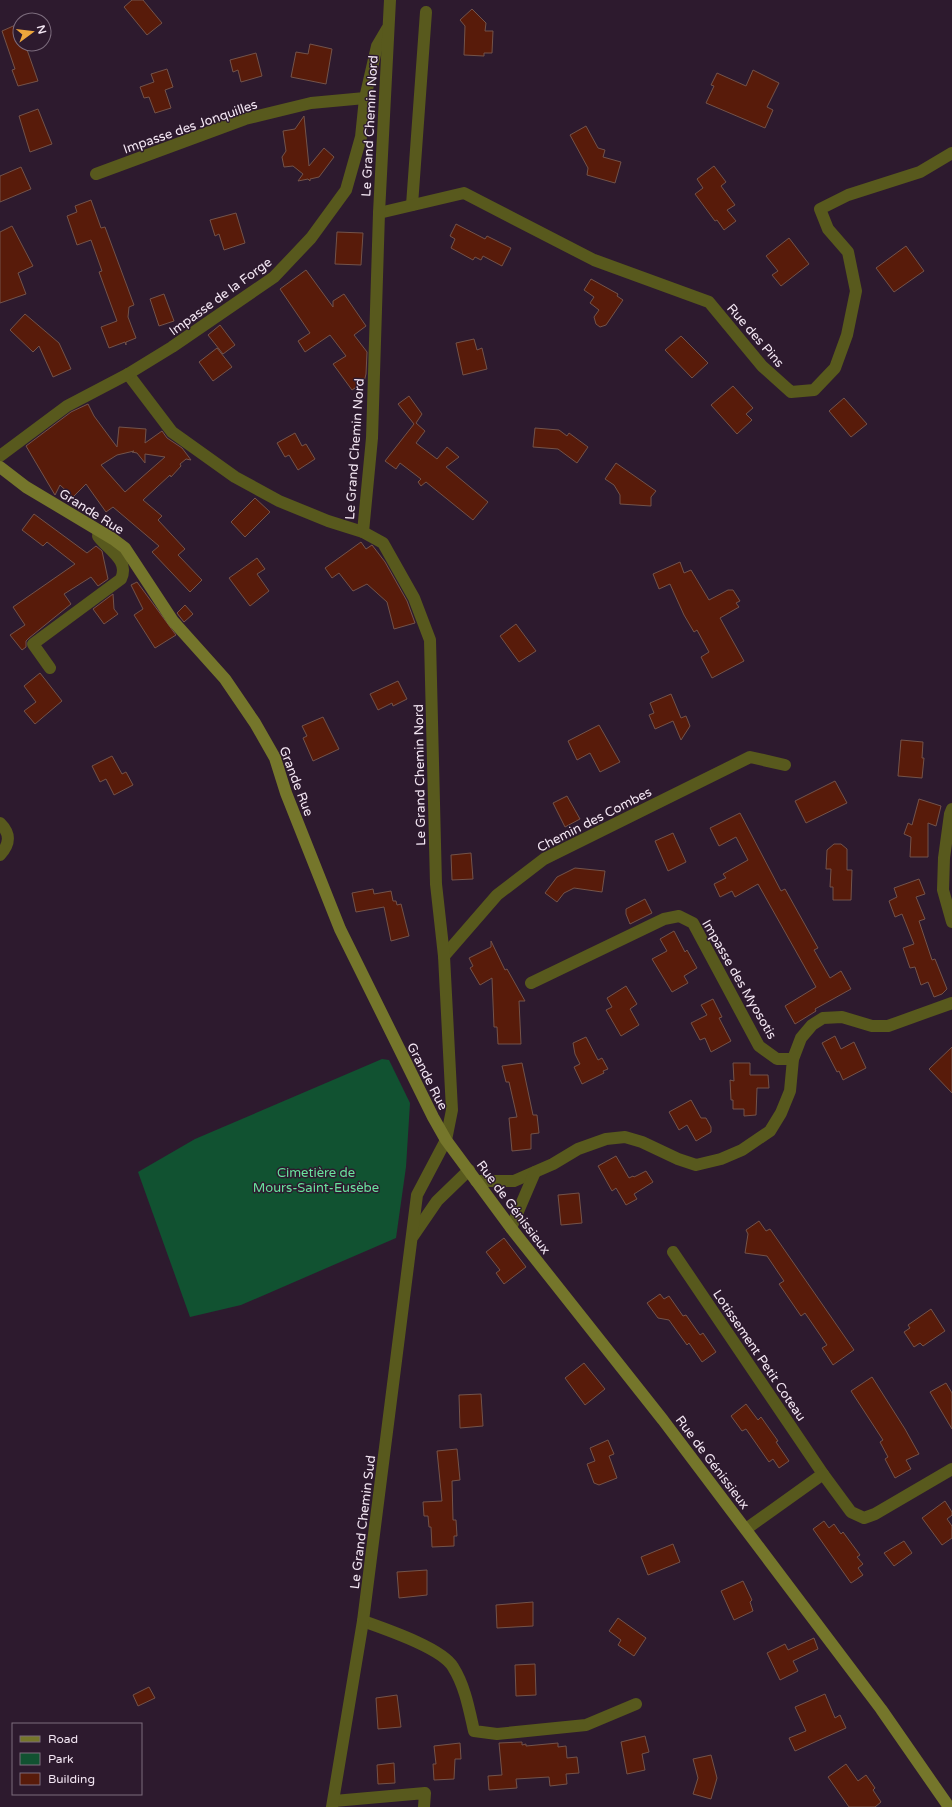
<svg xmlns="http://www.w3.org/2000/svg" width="952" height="1807" font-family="'Varela Round',sans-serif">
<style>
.green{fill:#115231}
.building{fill:#581b0a;stroke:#73534a;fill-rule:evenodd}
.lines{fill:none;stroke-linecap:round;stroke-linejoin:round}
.street{stroke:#58591d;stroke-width:12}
.secondary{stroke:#75762b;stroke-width:12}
.labels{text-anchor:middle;stroke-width:3;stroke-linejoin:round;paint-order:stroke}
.street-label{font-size:13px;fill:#f3e6f3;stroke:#2d1a2e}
.park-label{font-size:13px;fill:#69e39e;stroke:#2d1a2e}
</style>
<rect width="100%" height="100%" fill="#2d1a2e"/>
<path class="green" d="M382 1059 389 1060 410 1103 406 1167 396 1238 241 1305 190 1317 138 1172 195 1139Z"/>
<g class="building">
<path d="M132 0H143L162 23 147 35 124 7Z"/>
<path d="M472 9 486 23 485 31H493L492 53H484V56L464 55 465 26 460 20Z"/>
<path d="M20 23V44H25L38 81 18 86 12 70 15 69 2 31Z"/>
<path d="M310 44 332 49 326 84 291 77 296 52 308 54Z"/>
<path d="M256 53 262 76 241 82 238 70 233 72 230 60Z"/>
<path d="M167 69 173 87 165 90 171 108 155 113 149 97 144 98 140 87 154 82 151 74Z"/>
<path d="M753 70 779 83 767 107 773 110 765 128 706 103 714 86 711 85 717 73 746 86Z"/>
<path d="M38 109 52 144 30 152 19 116Z"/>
<path d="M304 116 309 166 324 148 334 157 319 177 310 179V181L308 179 298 181 303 174 293 166 284 167 282 157 286 151 283 131 295 129Z"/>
<path d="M586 126 598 148 605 150 603 157 621 162 615 183 587 175 588 168 570 135Z"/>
<path d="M714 166 726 182 721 186 735 205 727 210 736 221 724 230 717 220 715 221 695 194 703 188 697 179Z"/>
<path d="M21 167 31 189 0 202V176Z"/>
<path d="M91 200 101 228 105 227 134 305 129 307 128 317 136 338 126 342V345L125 342 109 348 101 327 117 321 99 272 102 271 91 240 77 245 67 216 77 212 75 206Z"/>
<path d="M236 213 245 243 224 250 219 234 215 236 210 220Z"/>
<path d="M456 224 485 239 487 236 511 248 502 266 483 256 481 260 475 257 473 260 451 248 455 239 450 236Z"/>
<path d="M12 226 33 266 18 273 26 294 0 303V232Z"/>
<path d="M337 232 363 233 361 265 335 264Z"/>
<path d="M789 238 809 264 781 286 772 275 778 271 766 256Z"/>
<path d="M906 246 924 271 894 292 876 268Z"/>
<path d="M306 270 333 307V301L344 294 366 326 354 335 367 352 366 374 364 382 352 390 333 364 346 356 330 335 305 352 298 341 310 333 280 289Z"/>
<path d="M591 279 618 294 617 296 623 300 606 325 600 327 596 324 594 317 599 310 590 303 594 297 584 290Z"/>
<path d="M164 294 174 321 159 326 150 299Z"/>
<path d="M25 314 59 343 71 369 53 377 39 346 33 352 10 330Z"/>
<path d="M220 325 235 345 223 354 208 335Z"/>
<path d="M681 336 708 363 692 378 665 350Z"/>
<path d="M474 339 477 350 482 348 487 369 463 375 456 343Z"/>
<path d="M217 348 232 367 213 381 199 362Z"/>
<path d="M733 386 753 408 746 414 752 420 737 434 711 405Z"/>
<path d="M409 396 422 414 416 423 425 431 416 443 437 459 447 447 459 457 446 467 488 502 473 520 426 482 421 486 418 482 421 479 400 463 396 469 385 461 414 424 398 404Z"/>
<path d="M844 398 867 424 851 437 829 411Z"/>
<path d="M88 404 94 416 117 447 119 427 146 429 145 443 162 431 167 438 182 448 191 460 186 459 180 464 181 466 171 477 170 475 143 500 162 516 158 520 185 549 178 555 202 580 190 592 152 552 159 546 113 507 106 512 86 484 73 497 60 485 55 495 26 446 71 412ZM134 451 132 452 137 453 145 463V454L165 457 125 492 101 465 117 455Z"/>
<path d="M535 428 559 430 567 436 569 433 588 447 577 463 558 449 533 447Z"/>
<path d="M295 433 302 446 306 444 315 459 298 470 289 455 285 457 277 443Z"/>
<path d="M616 463 656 491 651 497V506L620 504V495L614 485 605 479Z"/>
<path d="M255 498 270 512 245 537 231 522Z"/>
<path d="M34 514 87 553 96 546 102 551 108 579 98 586 91 577 64 594 71 604 29 638 26 641V647L22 650 10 635 25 625 13 607 75 564 47 542 43 546 22 530Z"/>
<path d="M361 542 366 549 372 545 385 562 407 601 415 623 394 629 387 602 367 584 353 591 339 573 332 578 325 568Z"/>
<path d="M257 558 265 569 257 574 269 591 250 606 229 578Z"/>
<path d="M680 562 684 573 691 570 709 600 728 590H733L740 601 736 603 739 607 720 618 744 661 712 678 701 657 709 652 697 630 694 632 684 615 670 584 659 589 653 574Z"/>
<path d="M137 582 176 635 155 648 134 615 143 609 131 585Z"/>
<path d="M113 594 114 609 118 614 104 624 93 609Z"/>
<path d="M185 605 193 614 184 622 177 613Z"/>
<path d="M516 624 536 651 519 662 500 636Z"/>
<path d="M40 673 62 701 35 724 24 711 36 702 24 686Z"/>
<path d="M398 681 407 699 393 706 392 703 378 710 370 694Z"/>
<path d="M671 694 681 718 686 716 690 726 681 740 673 721 655 729 649 715 654 713 650 703Z"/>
<path d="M323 717 339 749 313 761 303 738 307 736 302 726Z"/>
<path d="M599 725 620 762 600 772 590 753 577 760 568 741Z"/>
<path d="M901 740 923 742 922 758H924L922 778 898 776Z"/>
<path d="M112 756 122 774 126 772 133 785 114 795 106 779 100 782 92 766Z"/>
<path d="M835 781 847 803 806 823 795 801Z"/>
<path d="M567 796 580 819 565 827 553 803Z"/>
<path d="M919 799 941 806 936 826 928 823V857H910L911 837 904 834 908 823 912 825Z"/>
<path d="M740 813 781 891 785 889 818 948 814 950 830 978 841 971 851 989 815 1009 816 1011 795 1024 785 1006 816 987 758 884 735 897 732 891 720 897 714 884 726 878 723 874 748 860 736 837 719 846 710 828Z"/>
<path d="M673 833 686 862 668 871 655 841Z"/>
<path d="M834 844H841L847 849V870H852L851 900H833V887H830L831 869H826L827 850Z"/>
<path d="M471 853 473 879 452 880 451 855Z"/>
<path d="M575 868 605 871 602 892 574 888 564 893 557 902 545 893 557 877Z"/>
<path d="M919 879 925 894 916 897 925 919 919 921 932 960 935 959 947 989 942 994 934 997 928 982 921 985 915 967 910 968 903 948 914 944 902 914 895 917 889 901 897 897 894 888Z"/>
<path d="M373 889 374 894 391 891 393 901H396L397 905 401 904 409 936 391 941 384 907 356 912 352 893Z"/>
<path d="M645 899 652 913 630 924 626 914V909Z"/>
<path d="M674 931 685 952 687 950 697 968 684 976 688 983 672 992 652 959 667 951 660 939Z"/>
<path d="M491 941 505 970 507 969 525 1001H519L521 1044H498L497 1027H494L492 978 480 985 470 968 473 966 469 958 491 947Z"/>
<path d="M626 986 637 1004 630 1009 639 1025 621 1036 606 1010 612 1007 607 998Z"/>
<path d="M713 999 722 1017 719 1018 731 1041 711 1052 705 1038 700 1040 691 1023 707 1015 701 1005Z"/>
<path d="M835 1036 841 1049 854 1042 866 1068 843 1080 839 1071 837 1072 822 1043Z"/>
<path d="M586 1037 598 1060 602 1058 608 1069 603 1071 604 1073 582 1084 574 1067 580 1064 575 1054 573 1043Z"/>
<path d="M952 1047V1093L929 1069Z"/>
<path d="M522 1063 533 1115H537L539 1133 531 1134V1149L512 1151 509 1118 517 1117 509 1082H506L502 1066Z"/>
<path d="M733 1063H750V1075H768L769 1088H757L756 1115 744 1116V1109H733V1100H731L730 1080 734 1081Z"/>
<path d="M691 1100 701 1118H706L711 1127V1132L696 1141 687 1125 679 1130 669 1112Z"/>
<path d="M616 1156 629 1178 633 1176 634 1177 646 1171 653 1182 634 1194 637 1199 626 1205 616 1188 612 1191 598 1166Z"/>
<path d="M579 1193 582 1223 561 1225 558 1195Z"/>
<path d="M759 1221 766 1231 770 1229 854 1350 833 1365 822 1348 827 1345 805 1313 801 1316 779 1284 784 1281 767 1256 745 1253 748 1234 746 1230Z"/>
<path d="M504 1238 526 1267 504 1284 496 1273 500 1270 486 1252Z"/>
<path d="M660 1294 664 1299 669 1296 683 1316 686 1315 700 1335 703 1333 716 1352 702 1362 689 1343 687 1345 669 1320 658 1318 647 1303Z"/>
<path d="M931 1309 945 1331 923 1346 920 1343 914 1347 904 1332 910 1328 908 1325Z"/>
<path d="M584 1363 605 1389 585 1405 565 1378Z"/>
<path d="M872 1377 905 1429 919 1454 906 1460 911 1469 895 1478 885 1459 888 1457 880 1442 883 1440 851 1391Z"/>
<path d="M946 1383 952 1393V1429L930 1392Z"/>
<path d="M481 1394 483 1426 460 1428 459 1395Z"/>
<path d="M746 1404 758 1420 761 1417 778 1441 776 1442 789 1461 779 1468 773 1459 769 1462 746 1429 742 1431 731 1416Z"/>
<path d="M608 1440 614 1454 609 1456 617 1478 599 1485 594 1483 587 1464 595 1461 590 1448Z"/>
<path d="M457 1449 460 1480 452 1481 453 1520H456L457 1536H454V1546L432 1547 431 1527H429L428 1516H424L423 1502 442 1501 437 1451Z"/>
<path d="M945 1501 952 1512V1515L947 1519 952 1526V1538L942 1545 922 1518Z"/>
<path d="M824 1521 829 1528 834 1524 841 1534 843 1532 860 1555 857 1557 863 1564 858 1568 863 1575 851 1583 813 1529Z"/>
<path d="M904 1541 912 1553 894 1566 884 1553Z"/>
<path d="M673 1544 680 1562 648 1575 641 1557Z"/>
<path d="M427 1570V1595L399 1598 397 1572Z"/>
<path d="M743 1581 752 1600 750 1602 753 1611 734 1620 721 1591Z"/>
<path d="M533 1602V1626L497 1628 496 1605Z"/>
<path d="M618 1618 646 1638 634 1656 618 1645 621 1640 609 1631Z"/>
<path d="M814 1638 818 1649 793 1661 798 1671 780 1680 767 1653 785 1644 788 1650Z"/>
<path d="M535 1664 536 1695 516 1696 515 1665Z"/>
<path d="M149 1687 155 1698 138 1706 133 1695Z"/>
<path d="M825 1694 835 1718 840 1715 846 1728 795 1751 789 1738 806 1731 795 1707Z"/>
<path d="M397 1695 401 1727 378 1729 376 1698Z"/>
<path d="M645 1736 649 1752 642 1754 645 1770 627 1774 621 1742Z"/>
<path d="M522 1742V1745L526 1744V1746L558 1743V1747L566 1746 567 1758 577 1757 579 1773 566 1774 567 1784 550 1786 549 1777 516 1779 517 1788 489 1790 488 1776 502 1775 499 1743Z"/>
<path d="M460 1743 461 1759H455L454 1779 434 1780 433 1764H436L434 1746Z"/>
<path d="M711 1755 717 1778 711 1799 693 1794 698 1778 693 1759Z"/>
<path d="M394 1763 395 1783 378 1784 377 1765Z"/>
<path d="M846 1764 858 1781 866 1775 875 1788 873 1790 881 1802 875 1807H849L828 1777Z"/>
</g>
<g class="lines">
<g class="street">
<path d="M96 174 245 119 311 103 365 98"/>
<path d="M412 205 426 12"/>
<path d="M379 213 464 193 594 260 709 302 762 366 791 392 814 390 835 368 847 335 856 291 848 252 828 229 820 209 848 195 920 172 952 153"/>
<path d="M128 374 172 432 235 477 279 501 328 521 363 532"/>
<path d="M0 456 67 406 128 374 172 347 274 277 311 238 346 190 361 137 365 98 377 46 387 29"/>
<path d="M50 668 33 644 121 579C130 560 107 549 98 536L99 531"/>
<path d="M952 809 950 814 944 858 943 890 952 922"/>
<path d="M0 823C11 834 10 844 0 855"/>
<path d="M444 956 497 895 544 859 750 757 785 765"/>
<path d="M531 983 664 919 679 916 693 923 759 1046 777 1059H793"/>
<path d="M476 1181H514L553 1164 578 1149 606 1139 625 1137 642 1142 678 1159 696 1165 721 1159 742 1150 770 1131 781 1113 790 1091 793 1059 801 1038 812 1025 823 1018 842 1017 872 1026H888L952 1003"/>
<path d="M511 1228 535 1172"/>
<path d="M413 1236 437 1201 469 1170"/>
<path d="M673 1252 823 1474"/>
<path d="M746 1529 823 1474 851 1512 864 1518 875 1514 952 1469"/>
<path d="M363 1621C385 1629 442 1648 453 1667 465 1686 469 1709 474 1731L497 1734 586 1725 636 1704"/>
<path d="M334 1801 425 1793 424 1807"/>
<path d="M332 1807 363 1621 417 1195 446 1140 452 1110 444 956 436 884 430 640 414 598 383 543 363 532 372 438 379 213 390 0"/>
</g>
<path class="secondary" d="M0 467 26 487 113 539 125 548 173 621 225 679 255 723 275 758 286 793 340 929 433 1117 446 1140 511 1228 663 1420 881 1709 949 1807"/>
</g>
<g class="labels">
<g class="street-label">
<text transform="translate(190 126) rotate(-19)" y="5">Impasse des Jonquilles</text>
<text transform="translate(369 126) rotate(-87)" y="5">Le Grand Chemin Nord</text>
<text transform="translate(220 296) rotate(-36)" y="5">Impasse de la Forge</text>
<text transform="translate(756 335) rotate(49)" y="5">Rue des Pins</text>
<text transform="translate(354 449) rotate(-86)" y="5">Le Grand Chemin Nord</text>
<text transform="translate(92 511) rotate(32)" y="5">Grande Rue</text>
<text transform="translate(419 775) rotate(-91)" y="5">Le Grand Chemin Nord</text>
<text transform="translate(297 781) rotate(69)" y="5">Grande Rue</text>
<text transform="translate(594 819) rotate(-27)" y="5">Chemin des Combes</text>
<text transform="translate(740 979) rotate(60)" y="5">Impasse des Myosotis</text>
<text transform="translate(428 1076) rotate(63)" y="5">Grande Rue</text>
<text transform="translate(514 1207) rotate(53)" y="5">Rue de Génissieux</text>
<text transform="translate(760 1355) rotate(56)" y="5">Lotissement Petit Coteau</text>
<text transform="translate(713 1462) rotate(53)" y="5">Rue de Génissieux</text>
<text transform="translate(362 1522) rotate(-83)" y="5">Le Grand Chemin Sud</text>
</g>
<g class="park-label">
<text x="316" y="1177">Cimetière de<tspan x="316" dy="15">Mours-Saint-Eusèbe</tspan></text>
</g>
</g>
<rect x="12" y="1723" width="130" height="72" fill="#2d1a2e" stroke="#7c6c7d"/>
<rect x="20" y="1736" width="20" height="6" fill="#75762b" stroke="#7c6c7d"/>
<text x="48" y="1743" font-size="12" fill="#f3e6f3">Road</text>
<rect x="20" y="1753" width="20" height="12" fill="#115231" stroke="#7c6c7d"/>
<text x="48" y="1763" font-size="12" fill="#f3e6f3">Park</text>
<rect x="20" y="1773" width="20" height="12" fill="#581b0a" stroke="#7c6c7d"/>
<text x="48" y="1783" font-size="12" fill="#f3e6f3">Building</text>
<g transform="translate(32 32) rotate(75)"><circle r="19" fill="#2d1a2e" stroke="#7c6c7d"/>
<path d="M0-3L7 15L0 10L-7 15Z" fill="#eea73c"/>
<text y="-6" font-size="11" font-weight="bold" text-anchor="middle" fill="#f3e6f3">N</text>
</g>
</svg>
